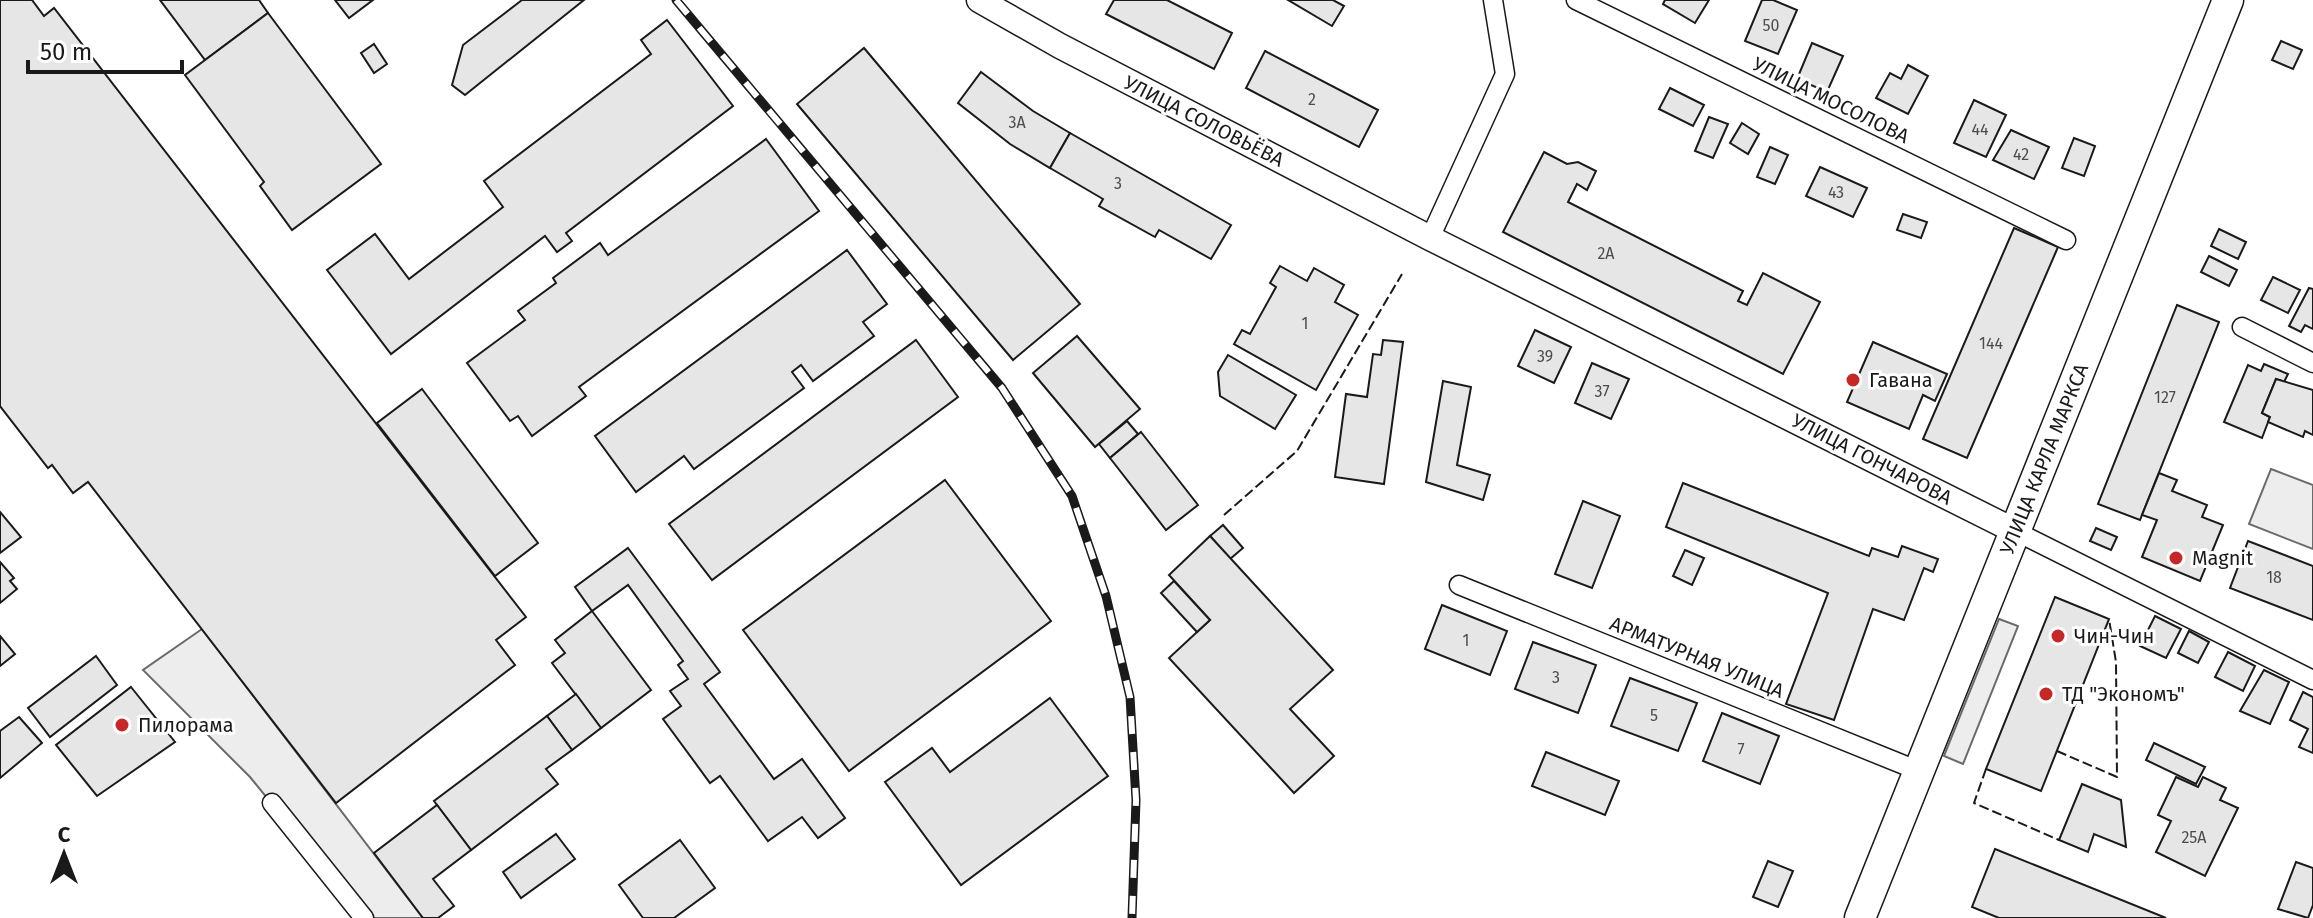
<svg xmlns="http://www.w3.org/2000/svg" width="2313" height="918" font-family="'Fira Sans',sans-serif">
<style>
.built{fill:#ededed;stroke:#6a6a6a;stroke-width:2}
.building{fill:#e6e6e6;stroke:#1a1a1a;stroke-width:2}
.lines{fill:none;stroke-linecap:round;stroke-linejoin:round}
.minor-casing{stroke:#1a1a1a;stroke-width:21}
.tertiary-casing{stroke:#1a1a1a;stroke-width:27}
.primary-casing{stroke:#1a1a1a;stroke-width:33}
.minor{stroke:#fff;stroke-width:18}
.tertiary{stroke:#fff;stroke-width:24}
.primary{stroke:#fff;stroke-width:30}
.rail-casing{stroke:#1a1a1a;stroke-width:9}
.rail{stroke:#fff;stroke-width:6;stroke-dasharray:18;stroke-linecap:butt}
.fence{stroke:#1a1a1a;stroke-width:2;stroke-dasharray:10 4;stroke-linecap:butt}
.poi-dot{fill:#c62828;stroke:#fff;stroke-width:3}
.labels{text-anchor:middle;stroke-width:6;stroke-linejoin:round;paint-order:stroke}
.number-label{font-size:16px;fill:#4d4d4d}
.street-label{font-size:20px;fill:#1a1a1a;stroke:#fff}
.poi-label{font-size:20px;fill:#1a1a1a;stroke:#fff;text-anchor:start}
</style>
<rect width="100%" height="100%" fill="#fff"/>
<g class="built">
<path d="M2271 469 2313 485V549L2249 524Z"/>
<path d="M1999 619 2018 626 1963 764 1944 756Z"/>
<path d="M202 629 423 918H364L250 777 143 670Z"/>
</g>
<g class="building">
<path d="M0 0H32L44 16 54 8 526 617 496 640 515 665 336 803 88 482 73 493 52 465 48 468 0 406Z"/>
<path d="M160 0H259L268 13 205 60Z"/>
<path d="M335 0H373L349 18Z"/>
<path d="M522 0H584L465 95 452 85 463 45Z"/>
<path d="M1114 0H1167L1232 33 1214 69 1106 14Z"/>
<path d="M1288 0H1333L1344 6 1332 26Z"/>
<path d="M1665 0H1709L1695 23 1663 4Z"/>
<path d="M1762 0H1773L1797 10 1778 54 1745 41Z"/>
<path d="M268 13 381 164 292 230 260 186 264 182 185 75Z"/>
<path d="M667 20 733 106 566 233 572 241 557 252 545 236 391 354 327 270 375 234 409 279 503 207 484 181 651 54 641 40Z"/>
<path d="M2281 41 2302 50 2293 69 2272 60Z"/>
<path d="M1812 43 1843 56 1827 92 1797 79Z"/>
<path d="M374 44 387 64 374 73 361 53Z"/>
<path d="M864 48 1080 304 1013 360 797 104Z"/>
<path d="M1265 51 1378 110 1359 147 1246 88Z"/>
<path d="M1908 65 1928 76 1908 114 1876 98 1890 73 1901 79Z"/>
<path d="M981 72 1033 111 1070 133 1050 168 1010 144 958 103Z"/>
<path d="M1670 88 1704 105 1693 126 1659 109Z"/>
<path d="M1974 100 2006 115 1986 157 1954 143Z"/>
<path d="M1709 117 1728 124 1713 158 1695 151Z"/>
<path d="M1742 123 1759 134 1748 154 1730 143Z"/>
<path d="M2011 130 2049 147 2034 179 1993 160Z"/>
<path d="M1070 133 1231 225 1211 259 1159 230 1155 237 1099 206 1103 199 1050 168Z"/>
<path d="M2074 138 2095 146 2084 176 2062 168Z"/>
<path d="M766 139 819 211 579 387 586 396 532 436 518 416 510 421 467 363 525 320 518 311 556 283 553 278 600 243 608 255Z"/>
<path d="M1770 147 1788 155 1775 184 1757 177Z"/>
<path d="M1544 152 1567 164 1578 162 1596 171 1587 190 1577 184 1568 202 1743 291 1738 301 1747 305 1763 273 1820 302 1783 374 1503 232Z"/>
<path d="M1820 167 1867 188 1853 217 1806 196Z"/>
<path d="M1903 214 1927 222 1921 238 1897 230Z"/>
<path d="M2014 228 2058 247 1967 458 1923 439Z"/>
<path d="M2219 229 2246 242 2238 259 2211 246Z"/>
<path d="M847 250 887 304 863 322 874 336 813 381 801 365 792 372 804 388 694 469 684 456 636 492 595 436Z"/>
<path d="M2209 256 2237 270 2229 286 2201 272Z"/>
<path d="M1280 266 1307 281 1314 268 1344 285 1335 302 1358 315 1316 390 1234 344 1242 330 1250 334 1276 287 1270 283Z"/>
<path d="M2273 277 2300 290 2288 313 2261 300Z"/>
<path d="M2309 288 2313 289V329L2305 325 2301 332 2289 326Z"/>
<path d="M2177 305 2219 322 2140 520 2098 504Z"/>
<path d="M1535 330 1571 347 1554 383 1518 366Z"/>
<path d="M1077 336 1140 409 1095 447 1033 373Z"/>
<path d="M916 340 958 397 712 580 669 524Z"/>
<path d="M1383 340 1403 342 1384 484 1335 477 1346 394 1367 397 1373 354 1381 355Z"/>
<path d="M1873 342 1947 374 1935 401 1923 395 1909 429 1847 402Z"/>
<path d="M1228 355 1296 395 1275 429 1220 396 1218 372Z"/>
<path d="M1592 363 1629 379 1611 419 1575 403Z"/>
<path d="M2264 364 2288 374 2284 382 2276 379 2262 413 2270 417 2262 438 2224 422 2248 365 2261 371Z"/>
<path d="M2276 379 2313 390V435L2305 431 2303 437 2268 422 2270 417 2262 413Z"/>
<path d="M1443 381 1471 387 1457 465 1490 475 1483 500 1426 482Z"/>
<path d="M422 389 538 543 495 576 377 423Z"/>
<path d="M1127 421 1138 434 1110 458 1099 444Z"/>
<path d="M1141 432 1198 505 1166 530 1110 458Z"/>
<path d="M2159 473 2177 480 2172 491 2207 505 2202 517 2223 525 2200 581 2142 557 2157 520 2142 515Z"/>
<path d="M945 480 1051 621 849 771 743 630Z"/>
<path d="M1683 483 1869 556 1872 548 1898 557 1902 546 1938 559 1933 572 1924 568 1904 620 1873 609 1834 720 1786 704 1828 593 1666 527Z"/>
<path d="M1583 501 1620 516 1592 588 1555 574Z"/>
<path d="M0 512 21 537 0 553Z"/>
<path d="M1223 525 1243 548 1230 559 1210 536Z"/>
<path d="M2096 528 2117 537 2111 550 2090 541Z"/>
<path d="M1210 536 1333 670 1290 709 1334 756 1294 793 1169 658 1210 620 1169 575Z"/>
<path d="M2248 541 2313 566V620L2230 588Z"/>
<path d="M628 548 720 672 704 684 774 779 802 759 845 818 818 838 802 817 768 841 720 776 710 783 663 719 681 706 670 691 688 679 678 665 683 661 628 585 592 611 575 587Z"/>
<path d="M1685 550 1704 558 1692 585 1673 576Z"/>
<path d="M0 562 14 578 10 581 17 589 0 603Z"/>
<path d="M1174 581 1210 620 1197 632 1161 593Z"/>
<path d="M2055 597 2109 619 2041 791 1986 769Z"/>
<path d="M1442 605 1507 631 1490 675 1425 649Z"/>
<path d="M592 611 651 690 601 728 552 663 565 653 555 640Z"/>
<path d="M2155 616 2181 629 2166 658 2140 646Z"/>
<path d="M2189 631 2209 642 2198 663 2178 653Z"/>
<path d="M0 636 15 654 0 666Z"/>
<path d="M1533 642 1596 665 1578 713 1515 689Z"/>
<path d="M2228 652 2255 666 2243 691 2215 677Z"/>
<path d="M96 656 117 685 50 737 28 708Z"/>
<path d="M2264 670 2289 682 2270 724 2240 711Z"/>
<path d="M1630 678 1697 703 1678 751 1611 726Z"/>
<path d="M131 687 175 742 97 796 56 745Z"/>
<path d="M2303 692 2313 697V753L2299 747 2308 729 2290 720Z"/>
<path d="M576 694 601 728 572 750 547 716Z"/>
<path d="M1050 698 1108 776 961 885 885 782 932 748 950 772Z"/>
<path d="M1722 713 1779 736 1760 784 1703 761Z"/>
<path d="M547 716 572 750 546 769 558 784 471 850 434 801Z"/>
<path d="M19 717 42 743 0 778V731Z"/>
<path d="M2154 743 2205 767 2196 784 2146 760Z"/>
<path d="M1546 752 1619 781 1605 815 1532 786Z"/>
<path d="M2176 777 2198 787 2203 777 2226 788 2220 800 2238 808 2205 876 2156 852 2171 821 2158 815Z"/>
<path d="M2082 784 2121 800 2126 847 2094 834 2088 852 2059 840Z"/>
<path d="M437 805 471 850 433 879 454 906 438 918H423L374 853Z"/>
<path d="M556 834 575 859 521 898 503 872Z"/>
<path d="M680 840 715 888 674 918H643L619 885Z"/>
<path d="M1995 849 2166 918H1999L1972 907Z"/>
<path d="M1768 861 1793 871 1778 907 1753 897Z"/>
<path d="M2296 862 2313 868V905L2308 918 2278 909Z"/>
</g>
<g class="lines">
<g class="minor-casing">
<g id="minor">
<path d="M1576 0 2066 240"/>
<path d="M1430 238 1505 74 1493 0"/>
<path d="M2242 327 2313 363"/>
<path d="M2015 531 2313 680"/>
<path d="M1459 585 1919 771"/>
<path d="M272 803 364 918"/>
</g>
</g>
<g class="tertiary-casing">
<path id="tertiary" d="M979 0 1060 46 1430 238 2015 531"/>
</g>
<g class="primary-casing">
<path id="primary" d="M1860 918 2228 0"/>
</g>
<use href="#minor" class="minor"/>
<use href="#tertiary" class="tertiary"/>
<use href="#primary" class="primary"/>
<g class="rail-casing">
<path id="rail" d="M676 0 1002 388 1072 496 1106 596 1130 697 1136 800 1132 918"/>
</g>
<use href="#rail" class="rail"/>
<g class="fence">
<path d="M1224 515 1297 451 1402 274"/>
<path d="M2057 751 2117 777 2116 662 2109 619"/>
<path d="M1986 769 1974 803 2059 840"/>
</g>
</g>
<g class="poi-dot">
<circle cx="1853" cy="380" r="8"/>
<circle cx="2176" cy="558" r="8"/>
<circle cx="2058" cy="636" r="8"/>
<circle cx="2046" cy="694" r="8"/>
<circle cx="122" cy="725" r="8"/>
</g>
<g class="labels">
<g class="number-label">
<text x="1771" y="31">50</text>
<text x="1312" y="105">2</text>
<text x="1017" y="128">3А</text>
<text x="1980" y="135">44</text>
<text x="2021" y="160">42</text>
<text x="1118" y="189">3</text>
<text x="1836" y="198">43</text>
<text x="1606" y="259">2А</text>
<text x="1305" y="329">1</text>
<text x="1991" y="349">144</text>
<text x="1545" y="362">39</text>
<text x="1602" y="397">37</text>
<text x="2165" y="403">127</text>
<text x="2274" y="583">18</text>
<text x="1466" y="646">1</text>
<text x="1556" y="683">3</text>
<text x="1654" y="721">5</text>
<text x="1741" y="755">7</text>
<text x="2194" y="843">25А</text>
</g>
<g class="street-label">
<text transform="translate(1831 100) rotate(26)" y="7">УЛИЦА МОСОЛОВА</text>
<text transform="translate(1204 121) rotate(27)" y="7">УЛИЦА СОЛОВЬЁВА</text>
<text transform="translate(1872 459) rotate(27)" y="7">УЛИЦА ГОНЧАРОВА</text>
<text transform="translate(2044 459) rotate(-68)" y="7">УЛИЦА КАРЛА МАРКСА</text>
<text transform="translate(1697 657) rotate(22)" y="7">АРМАТУРНАЯ УЛИЦА</text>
</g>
<g class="poi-label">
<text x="1869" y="387">Гавана</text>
<text x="2192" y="565">Magnit</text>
<text x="2074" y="643">Чин-Чин</text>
<text x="2062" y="701">ТД "Экономъ"</text>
<text x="138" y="732">Пилорама</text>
</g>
</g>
<g transform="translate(64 854)" stroke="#ffffff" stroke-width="6" paint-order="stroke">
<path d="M0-6L14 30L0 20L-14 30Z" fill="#1a1a1a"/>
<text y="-12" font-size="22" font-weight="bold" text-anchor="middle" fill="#1a1a1a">С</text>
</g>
<path d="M28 60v12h154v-12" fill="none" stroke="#1a1a1a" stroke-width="4"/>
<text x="40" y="60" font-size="24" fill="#1a1a1a" stroke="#ffffff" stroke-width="6" paint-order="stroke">50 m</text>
</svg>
